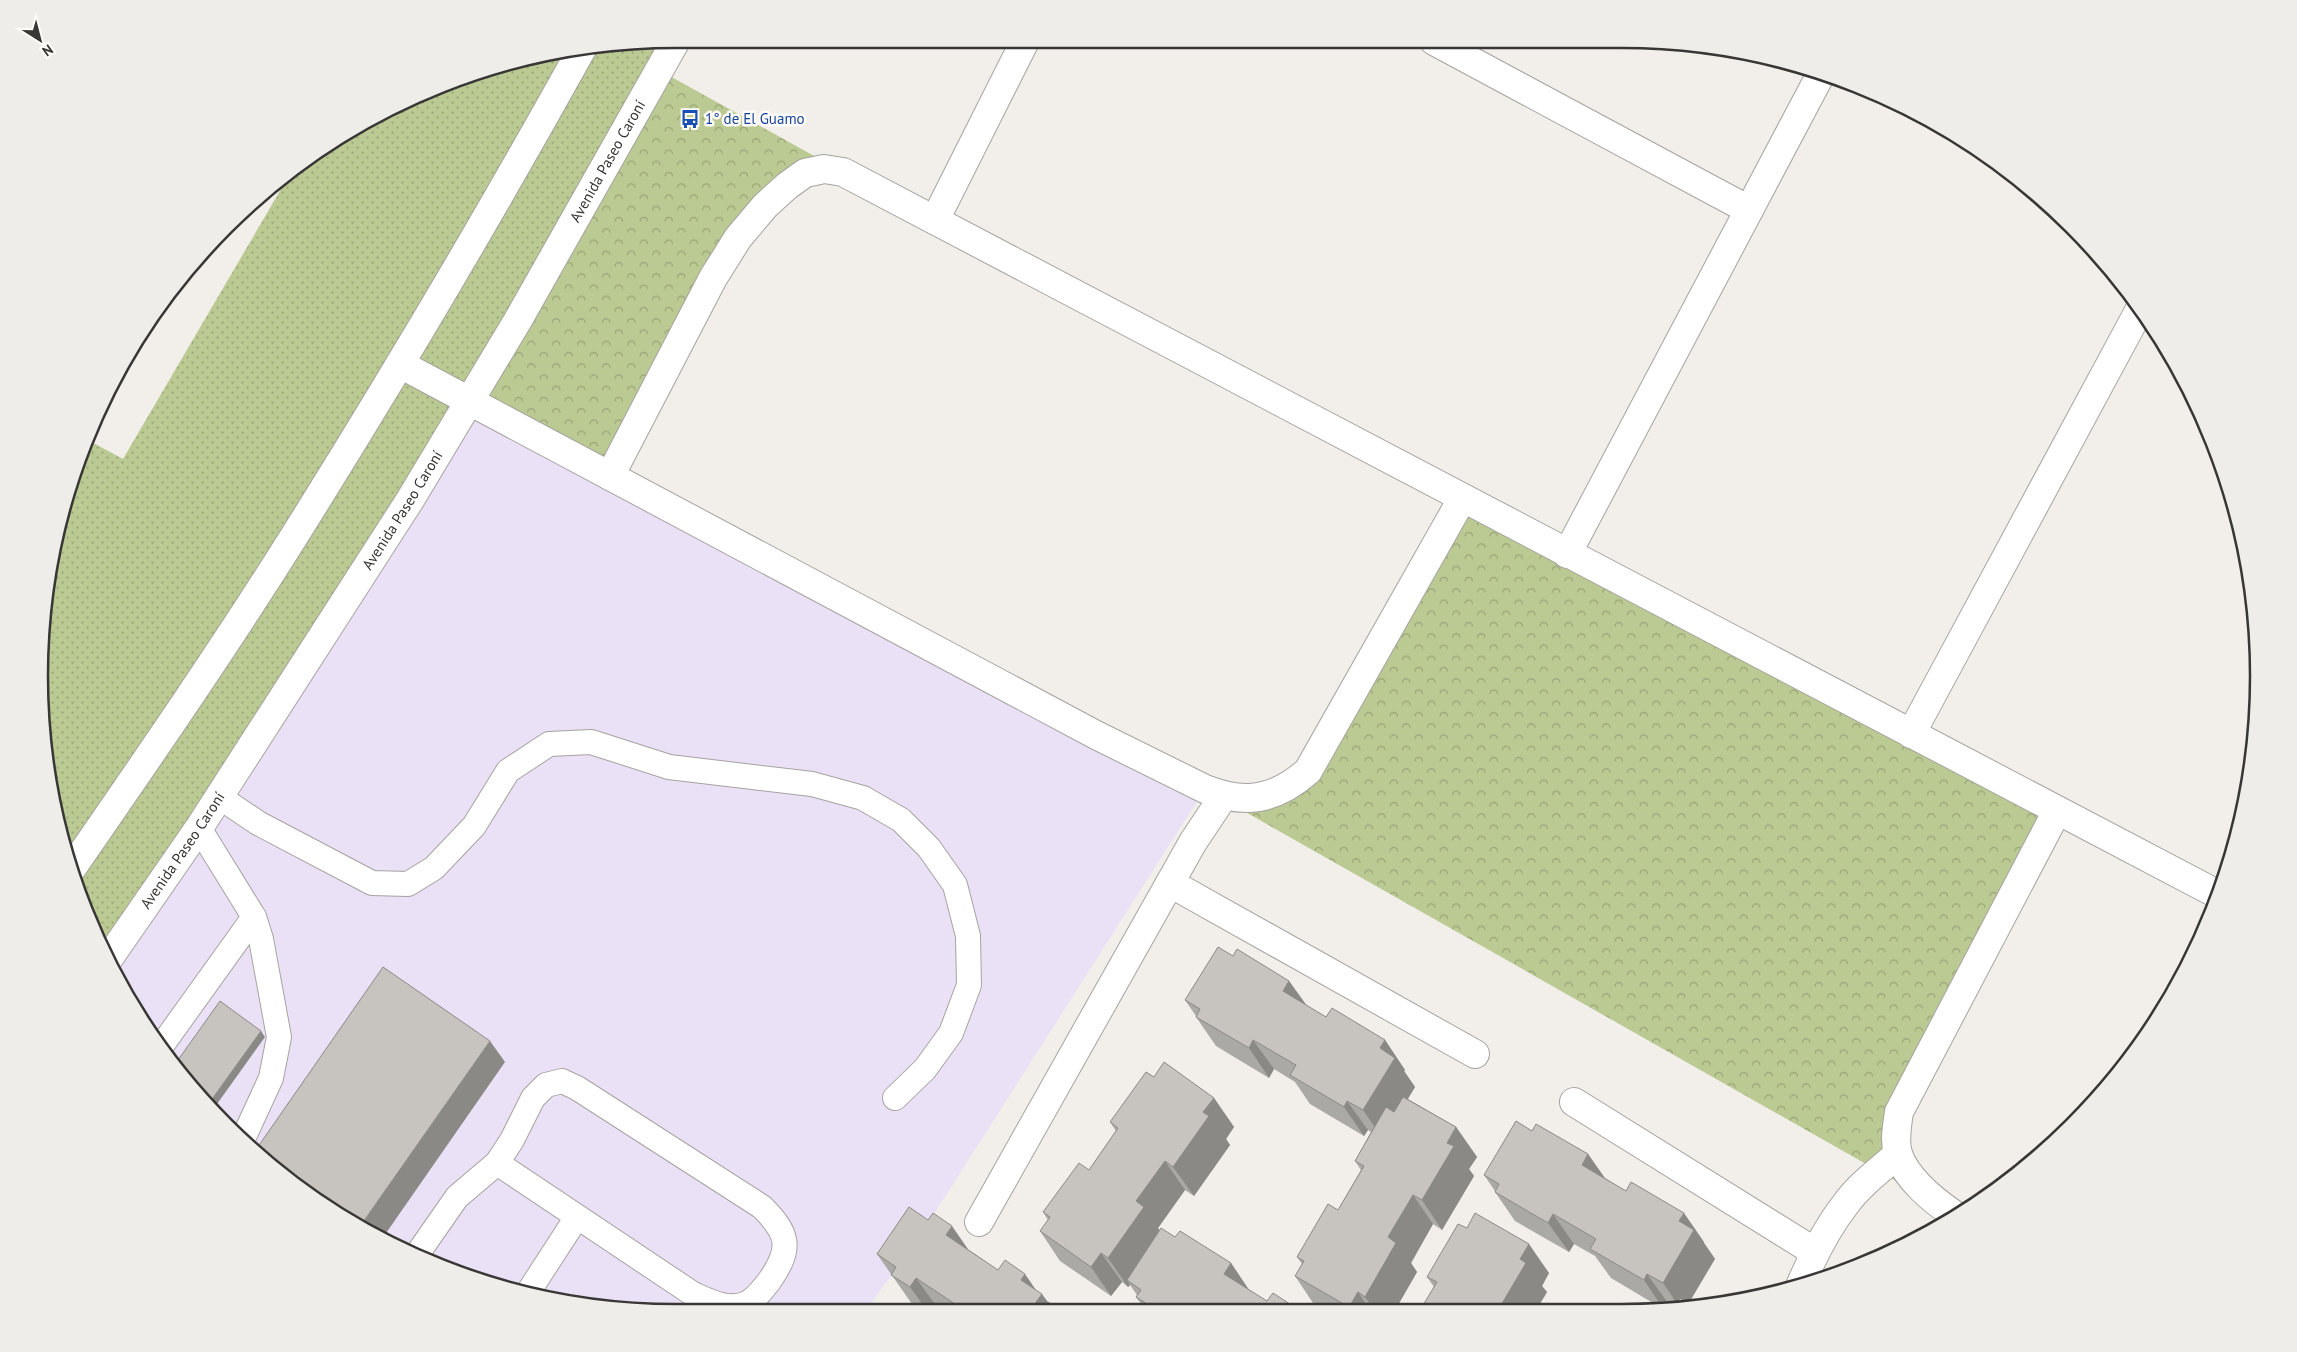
<svg xmlns="http://www.w3.org/2000/svg" width="2297" height="1352" font-family="'PT Sans',sans-serif">
<style>
.commercial{fill:#ebe1f6}
.grass{fill:url(#grass-dots)}
.park{fill:url(#park-crowns)}
.lines{fill:none;stroke-linecap:round;stroke-linejoin:round}
.service-casing{stroke:#a6a3a0;stroke-width:26}
.minor-casing{stroke:#a6a3a0;stroke-width:30}
.tertiary-casing{stroke:#a6a3a0;stroke-width:30}
.service{stroke:#fff;stroke-width:24}
.minor{stroke:#fff;stroke-width:28}
.tertiary{stroke:#fff;stroke-width:28}
.wall{fill:#aba9a5}
.shaded-wall{fill:#8b8986}
.building{fill:#c7c4c0;stroke:#8b8986}
.labels{text-anchor:middle;stroke-width:5;stroke-linejoin:round;paint-order:stroke}
.transit-label{font-size:15px;fill:#164399;stroke:#fffdfa;text-anchor:start}
.street-label{font-size:15px;fill:#383735;stroke:#fffdfa}
.rim{fill:none;stroke:#383735;stroke-width:2.5}
</style>
<defs>
<pattern id="grass-dots" width="8" height="8" patternUnits="userSpaceOnUse" patternTransform="scale(1.25)"><rect width="8" height="8" fill="#bbc992"/><path d="M2 2h.1M6 6h.1" fill="none" stroke="#99a478" stroke-width="1.8" stroke-linecap="round"/></pattern>
<pattern id="park-crowns" width="20" height="18" patternUnits="userSpaceOnUse" patternTransform="scale(1.25)"><rect width="20" height="18" fill="#bbc992"/><path d="M2 6a3 3 0 1 1 6 0M12 15a3 3 0 1 1 6 0" fill="none" stroke="#99a478"/></pattern>
</defs>
<rect width="100%" height="100%" fill="#f2efeb"/>
<path class="commercial" d="M469 401 1205 789 929 1222 865 1312H634L471 1279 322 1206 226 1127 170 1064 107 961Z"/>
<path class="grass" d="M593 44H674L611 158 105 958 72 881 44 759 39 676 44 593 72 471 86 439 123 459 294 167 394 105 471 72Z"/>
<g class="park">
<path d="M659 70 843 172 824 169 765 206 610 476 469 401Z"/>
<path d="M1462 499 2057 811 1896 1136 1940 1206 1205 789 1280 791Z"/>
</g>
<g class="lines">
<g class="service-casing">
<g id="service">
<path d="M218 796 258 823 372 883 408 884 434 868 474 826 508 771 549 744 591 742 669 767 812 784 863 798 901 820 929 848 955 885 968 936 969 985 951 1033 925 1069 895 1098"/>
<path d="M199 828 254 917 261 939 279 1037 271 1078 242 1141"/>
<path d="M160 1048 254 917"/>
<path d="M418 1253 457 1197 497 1163 512 1140 533 1098 546 1085 562 1081 577 1088 762 1207C789 1234 792 1248 770 1280 764 1288 755 1300 745 1304 728 1311 709 1301 693 1294L497 1163"/>
<path d="M529 1291 577 1217"/>
</g>
</g>
<g class="minor-casing">
<g id="minor">
<path d="M1434 41 1749 210"/>
<path d="M935 220 1024 43"/>
<path d="M400 364 1096 735 1205 789C1245 805 1275 800 1308 771L1462 499"/>
<path d="M610 476 713 278 738 238 765 206 787 186 805 173 824 169 843 172 2217 894"/>
<path d="M1567 554 1822 72"/>
<path d="M1911 734 2140 309"/>
<path d="M1170 883 1475 1054"/>
<path d="M1574 1102 1815 1252"/>
<path d="M1956 1216C1934 1201 1907 1180 1898 1154 1894 1141 1897 1126 1899 1112L2057 811"/>
<path d="M979 1222 1193 842 1223 797"/>
<path d="M1800 1286C1812 1258 1826 1229 1845 1205 1859 1185 1880 1170 1898 1154"/>
</g>
</g>
<g class="tertiary-casing">
<g id="tertiary">
<path d="M70 871C146 761 222 651 293 538 394 377 491 213 583 47"/>
<path id="s1" d="M107 961 199 828 410 500 518 320 674 44"/>
</g>
</g>
<use href="#service" class="service"/>
<use href="#minor" class="minor"/>
<use href="#tertiary" class="tertiary"/>
</g>
<g class="wall">
<path d="M1233 956 1289 981 1306 1005 1326 1017 1385 1040 1405 1070 1404 1071 1415 1087 1408 1099 1456 1127 1477 1157 1469 1169 1474 1176 1442 1230 1433 1224 1411 1263 1417 1272 1394 1312H1326L1315 1306 1295 1276 1302 1264 1297 1257 1338 1210 1361 1170 1355 1161 1371 1132 1368 1130 1364 1136 1310 1104 1295 1082 1274 1069 1269 1078 1216 1046 1196 1017V1016L1185 1000Z"/>
<path d="M1154 1077 1214 1098 1234 1127 1226 1139 1230 1145 1194 1196 1185 1190 1158 1228 1159 1230 1231 1263 1249 1290 1267 1301 1302 1312H1147L1136 1297 1137 1295 1130 1285 1128 1287 1122 1282 1111 1296 1060 1261 1040 1231 1048 1220 1043 1212 1089 1170 1116 1131 1110 1122Z"/>
<path d="M1532 1131 1588 1154 1605 1178 1704 1242V1243L1715 1259 1675 1307 1668 1303 1663 1309 1611 1278 1595 1256 1574 1244 1569 1252 1515 1221 1495 1192V1191L1484 1175Z"/>
<path d="M1467 1228 1549 1273 1542 1286 1547 1292 1535 1312H1419L1434 1287 1427 1277Z"/>
<path d="M969 1250 998 1270 1035 1289 1048 1302 1063 1312H944L937 1307 934 1312H924L912 1304 877 1254Z"/>
</g>
<g class="shaded-wall">
<path d="M1289 981 1310 1010 1283 991Z"/>
<path d="M261 1031 265 1037 212 1111 207 1106Z"/>
<path d="M1253 1040 1274 1069 1269 1078 1249 1048Z"/>
<path d="M1385 1040 1405 1070 1404 1071 1415 1087 1383 1139 1363 1110 1380 1048Z"/>
<path d="M490 1041 505 1062 384 1236 361 1225Z"/>
<path d="M1214 1098 1234 1127 1226 1139 1230 1145 1194 1196 1173 1167 1203 1112Z"/>
<path d="M1347 1101 1368 1130 1364 1136 1344 1107Z"/>
<path d="M1456 1127 1477 1157 1469 1169 1474 1176 1442 1230 1422 1200 1447 1143Z"/>
<path d="M1588 1154 1608 1183 1582 1165Z"/>
<path d="M1165 1161 1185 1190 1158 1228 1164 1237 1127 1280 1130 1285 1128 1287 1108 1258 1136 1201Z"/>
<path d="M1413 1195 1433 1224 1411 1263 1417 1272 1394 1312H1376L1365 1297 1388 1237Z"/>
<path d="M1684 1213 1704 1242V1243L1715 1259 1686 1308 1681 1309 1663 1283 1679 1221Z"/>
<path d="M1553 1214 1574 1244 1569 1252 1548 1223Z"/>
<path d="M952 1226 972 1255 946 1235Z"/>
<path d="M1529 1244 1549 1273 1542 1286 1547 1292 1535 1312H1497L1520 1259Z"/>
<path d="M1101 1253 1122 1282 1111 1296 1091 1267Z"/>
<path d="M1231 1263 1251 1293 1224 1274Z"/>
<path d="M1025 1274 1040 1296 1042 1294 1055 1312H1029L1021 1280Z"/>
<path d="M1647 1274 1668 1303 1664 1310 1644 1280Z"/>
<path d="M916 1278 937 1307 934 1312H928L910 1287Z"/>
<path d="M1358 1292 1371 1312H1352L1349 1307Z"/>
</g>
<g class="building">
<path d="M1218 947 1233 956 1237 949 1289 981 1283 991 1326 1017 1332 1008 1385 1040 1380 1048 1395 1058 1363 1110 1347 1101 1344 1107 1290 1075 1296 1065 1253 1040 1249 1048 1196 1017 1200 1009 1185 1000Z"/>
<path d="M383 967 490 1041 361 1225 322 1206 255 1151Z"/>
<path d="M220 1001 261 1031 207 1106 173 1067Z"/>
<path d="M1164 1062 1214 1098 1203 1112 1209 1116 1173 1167 1165 1161 1136 1201 1144 1207 1108 1258 1101 1253 1091 1267 1040 1231 1050 1217 1043 1212 1079 1163 1089 1170 1118 1128 1110 1122 1146 1072 1154 1077Z"/>
<path d="M1403 1097 1456 1127 1447 1143 1454 1146 1422 1200 1413 1195 1388 1237 1396 1243 1365 1297 1358 1292 1349 1307 1295 1276 1304 1261 1297 1257 1328 1204 1338 1210 1364 1166 1355 1161 1386 1107 1394 1112Z"/>
<path d="M1516 1121 1532 1131 1536 1124 1588 1154 1582 1165 1626 1191 1631 1182 1684 1213 1679 1221 1694 1230 1663 1283 1647 1274 1644 1280 1590 1249 1596 1239 1553 1214 1548 1223 1495 1192 1499 1184 1484 1175Z"/>
<path d="M909 1207 928 1220 933 1213 952 1226 946 1235 998 1270 1005 1260 1025 1274 1021 1280 1042 1294 1029 1312H967L916 1278 910 1287 891 1275 896 1267 877 1254Z"/>
<path d="M1475 1213 1529 1244 1520 1259 1526 1263 1497 1312H1419L1437 1282 1427 1277 1458 1224 1467 1228Z"/>
<path d="M1161 1228 1175 1237 1180 1231 1231 1263 1224 1274 1267 1301 1273 1293 1302 1312H1160L1136 1297 1141 1290 1127 1280Z"/>
<path d="M1680 1298 1695 1307 1673 1310Z"/>
<path d="M1048 1302 1063 1312H1041Z"/>
<path d="M1072 1308 1078 1312H1069Z"/>
<path d="M1663 1309 1667 1311 1662 1312Z"/>
</g>
<defs>
<g id="bus-bare" transform="scale(1.5)"><path d="M-5-6H5V4H4V6H2V4H-2V6H-4V4H-5ZM-3.5-4V0h7V-4ZM-3.5 1.2v1.5H-2V1.2ZM2 1.2v1.5H3.5V1.2Z" fill="#1a4fb4" stroke="#fffdfa" stroke-width="2.5" paint-order="stroke"/></g>
</defs>
<g fill-rule="evenodd">
<use href="#bus-bare" x="690" y="119"/>
</g>
<g class="labels">
<g class="transit-label">
<text x="705" y="124">1° de El Guamo</text>
</g>
<g class="street-label">
<text dy="5" stroke="none"><textPath href="#s1" startOffset="944">Avenida Paseo Caroní</textPath></text>
<text dy="5" stroke="none"><textPath href="#s1" startOffset="539">Avenida Paseo Caroní</textPath></text>
<text dy="5" stroke="none"><textPath href="#s1" startOffset="134">Avenida Paseo Caroní</textPath></text>
</g>
</g>
<path d="M0 0H2297V1352H0ZM676 48H1622A628 628 0 0 1 2250 676V676A628 628 0 0 1 1622 1304H676A628 628 0 0 1 48 676V676A628 628 0 0 1 676 48Z" fill="#efedea" fill-rule="evenodd"/>
<path class="rim" d="M676 48H1622A628 628 0 0 1 2250 676V676A628 628 0 0 1 1622 1304H676A628 628 0 0 1 48 676V676A628 628 0 0 1 676 48Z"/>
<g transform="translate(40 40) rotate(144)" stroke="#fffdfa" stroke-width="4" paint-order="stroke">
<path d="M0-4L9 19L0 12L-9 19Z" fill="#383735"/>
<text y="-8" font-size="14" font-weight="bold" text-anchor="middle" fill="#383735">N</text>
</g>
</svg>
